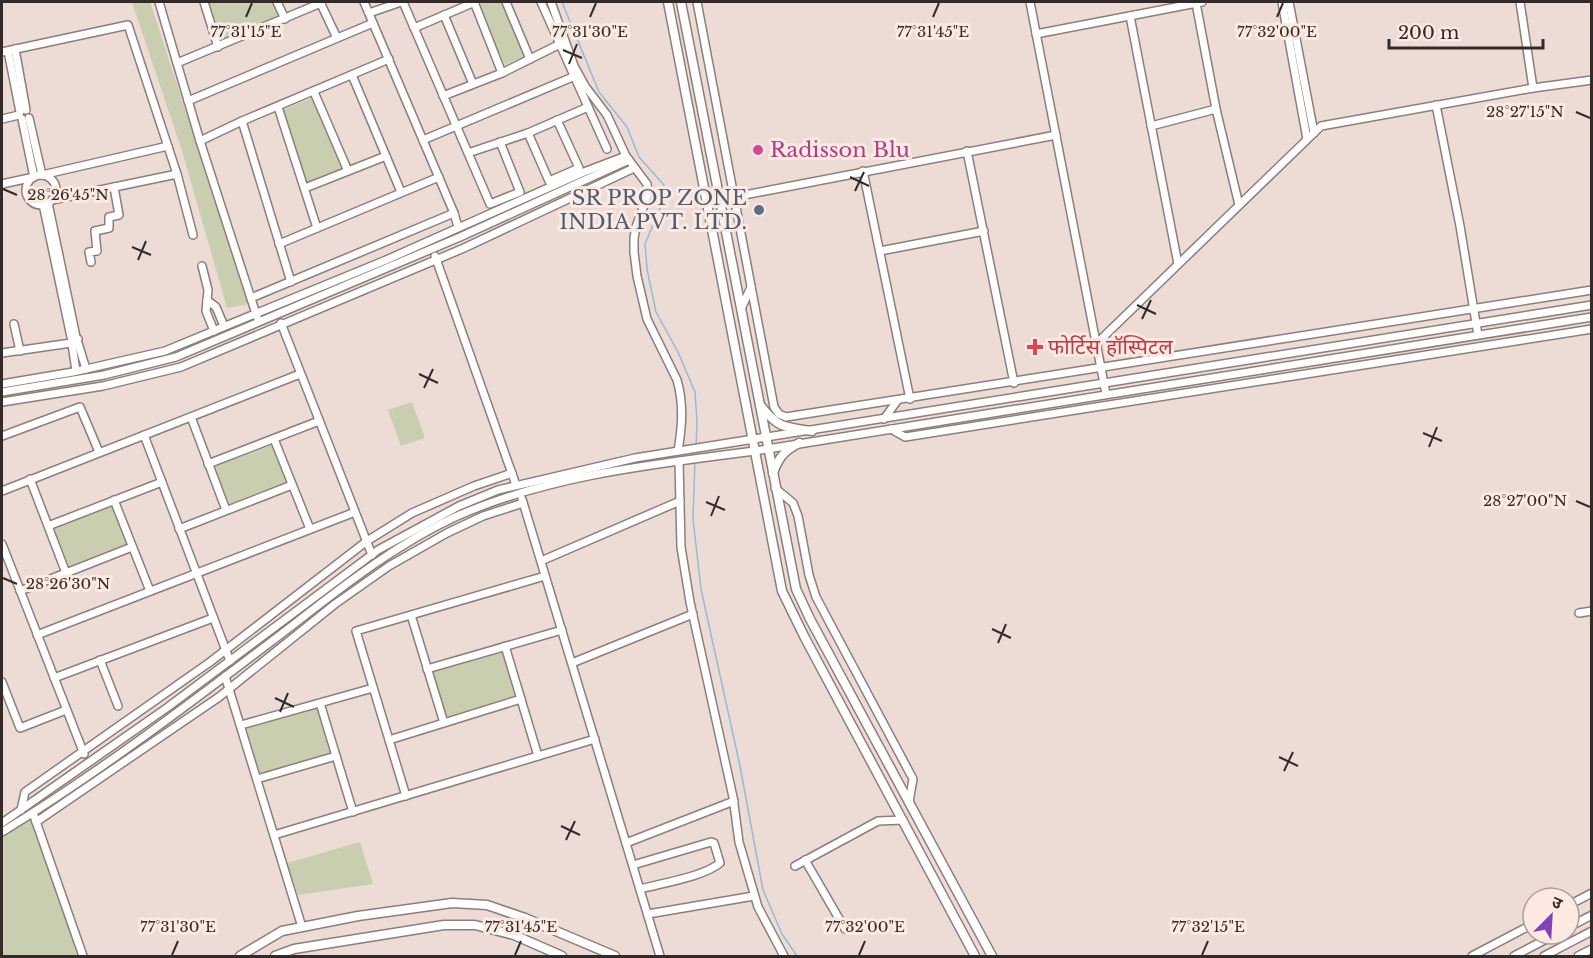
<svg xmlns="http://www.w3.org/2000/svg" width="1593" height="958" font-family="'Libre Baskerville','Noto Sans Devanagari',serif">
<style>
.green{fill:#c9ceb1}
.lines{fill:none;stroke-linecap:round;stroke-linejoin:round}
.stream{stroke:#94bbd5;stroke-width:1.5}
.minor-casing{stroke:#8e7e78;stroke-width:10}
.major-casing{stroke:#8e7e78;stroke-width:11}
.minor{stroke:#fff;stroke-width:7}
.major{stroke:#fff;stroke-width:8}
.ticks{fill:none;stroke:#322b29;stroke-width:2}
.hotel-dot{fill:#d1479c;stroke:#fbe9e2;stroke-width:2}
.service-dot{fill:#5c6f8a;stroke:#fbe9e2;stroke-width:2}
.health-dot{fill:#e0444e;stroke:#fbe9e2;stroke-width:2}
.labels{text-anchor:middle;stroke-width:6;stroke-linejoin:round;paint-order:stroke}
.hotel-label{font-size:21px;fill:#b23c85;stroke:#fbe9e2;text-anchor:start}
.service-label{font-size:21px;fill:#4e5e75;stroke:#fbe9e2;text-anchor:end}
.health-label{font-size:21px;fill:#be3a42;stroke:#fbe9e2;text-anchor:start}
.ticks-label{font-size:15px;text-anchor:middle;fill:#322b29;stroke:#fbe9e2;stroke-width:6;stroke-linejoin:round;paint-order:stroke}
</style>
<rect width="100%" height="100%" fill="#eddcd5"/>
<g class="green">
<path d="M132 2H150L249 304 227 308 182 151Z"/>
<path d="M208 2H273L280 18 221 40Z"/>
<path d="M483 2H501L525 56 505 65 478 4Z"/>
<path d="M312 98 343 168 306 185 282 110Z"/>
<path d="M412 402 425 438 401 446 388 410Z"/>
<path d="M272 445 286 482 229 504 214 467Z"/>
<path d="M112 506 126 544 69 566 54 529Z"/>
<path d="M502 652 515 697 446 717 433 672Z"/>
<path d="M317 707 331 753 260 774 246 728Z"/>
<path d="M31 817 78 956H2V836Z"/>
<path d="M360 842 373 884 298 895 287 863Z"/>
</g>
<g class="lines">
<g class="stream">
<path d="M562 2 599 92 627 127 639 157 664 185 663 201 645 244 647 269 656 312 678 352 695 392 697 422 696 447"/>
<path d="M695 460 693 519 701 589 740 766 763 890 782 934 797 956"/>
</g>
<g class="minor-casing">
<g id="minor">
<path d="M159 2 200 141 257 317"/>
<path d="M204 2 218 47"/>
<path d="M277 2 285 19"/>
<path d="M320 2 337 38"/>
<path d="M364 2 454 213 458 227"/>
<path d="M403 2 490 204 520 192 500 142"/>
<path d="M474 2 502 73"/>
<path d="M506 2 530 59"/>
<path d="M541 2 607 149"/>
<path d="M551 2 574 66 585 86 607 115 626 156 647 184 648 194 636 227 634 238V252L637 276 647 319 677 380C684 404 682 427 678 451"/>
<path d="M697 2 774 407 779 414 786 417 1592 290"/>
<path d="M1030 2 1106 394"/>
<path d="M1282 2 1307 139"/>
<path d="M1289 2 1314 133"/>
<path d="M1520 2 1533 88"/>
<path d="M1196 3 1216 109 1239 205"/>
<path d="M369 13 401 2"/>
<path d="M444 15 473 84"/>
<path d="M1130 16 1178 264"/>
<path d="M414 28 475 2"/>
<path d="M1036 34 1202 2"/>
<path d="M15 49 26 110"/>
<path d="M8 51 20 112"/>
<path d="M2 52 128 25 177 174 193 235"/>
<path d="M177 63 321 3"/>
<path d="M352 75 401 192"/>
<path d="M314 92 348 171"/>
<path d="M443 96 502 73 560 44"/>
<path d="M188 101 373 23"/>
<path d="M1436 105 1460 226 1478 335"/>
<path d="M278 107 317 228"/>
<path d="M29 118 42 175 168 146"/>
<path d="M2 119 19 115"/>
<path d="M242 121 291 282"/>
<path d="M1151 126 1216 109"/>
<path d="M528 133 549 181 579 168 557 120"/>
<path d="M423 140 575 76"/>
<path d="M200 141 242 121 389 59"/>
<path d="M967 151 1014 383"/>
<path d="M468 153 528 133 588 107"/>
<path d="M863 171 910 399"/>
<circle cx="41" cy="190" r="15"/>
<path d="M2 184 34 177 22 119"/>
<path d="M305 188 386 156"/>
<path d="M734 197 1056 135"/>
<path d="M52 200 177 174"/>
<path d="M48 203 76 337"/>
<path d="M43 204 71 337"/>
<path d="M279 244 439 177"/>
<path d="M880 251 984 231"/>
<path d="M435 256 516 485"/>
<path d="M91 262 89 252 97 251 95 231 109 228V217L119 215 114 187"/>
<path d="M202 266 208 290 206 311 214 331"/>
<path d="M251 298 454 213"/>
<path d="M207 300 216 307 224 326"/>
<path d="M741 309 751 287"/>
<path d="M281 323 372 555"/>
<path d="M14 324 20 351"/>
<path d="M78 343 86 369"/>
<path d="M72 344 76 371"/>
<path d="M1096 344 1321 126 1533 88 1592 80"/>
<path d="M2 353 71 343 76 344 78 339 72 337 71 343"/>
<path d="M2 384 73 372 165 351 386 260 584 172 626 156"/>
<path d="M2 392 104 375 176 357 460 237 629 160"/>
<path d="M2 402 103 386 181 367 464 248 634 168"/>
<path d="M191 417 226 510"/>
<path d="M884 419 897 401"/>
<path d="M891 429 905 437 1592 329"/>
<path d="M144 435 230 661"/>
<path d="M2 436 80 407 99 452"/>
<path d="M274 439 310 529"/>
<path d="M679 461 681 547 690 602 733 797 739 842 758 907 784 956"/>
<path d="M208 464 319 421"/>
<path d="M30 479 66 573"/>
<path d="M775 488 793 503 798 516 809 575 816 597 913 779 909 802"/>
<path d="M2 491 300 374"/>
<path d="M522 499 660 956"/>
<path d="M114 500 150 591"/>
<path d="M48 526 162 482"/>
<path d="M179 529 292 485"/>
<path d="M2 544 84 754"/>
<path d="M541 561 680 501"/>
<path d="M20 591 132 547"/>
<path d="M1579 613 1592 611"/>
<path d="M411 615 444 723"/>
<path d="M37 635 355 512"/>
<path d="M505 646 538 756"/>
<path d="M100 660 118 706"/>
<path d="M572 663 693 614"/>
<path d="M427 669 562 630"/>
<path d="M225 676 302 927"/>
<path d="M54 678 213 618"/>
<path d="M2 682 20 728 66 710"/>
<path d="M320 703 353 812"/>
<path d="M241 725 373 688"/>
<path d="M389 740 521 699"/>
<path d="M257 779 336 756"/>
<path d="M406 796 356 631 545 576"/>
<path d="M21 810 25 792 210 662 367 541 412 513 474 486 512 473"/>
<path d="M33 813 83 956"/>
<path d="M36 822 219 697 335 604 389 566 447 533 483 516 523 503"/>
<path d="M2 823 168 707 378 550 459 506 498 490 635 458 1592 305"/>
<path d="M2 832C95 775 184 708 272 641 330 597 388 548 455 517 549 475 655 464 755 451L1592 317"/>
<path d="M274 835 595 739"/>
<path d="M626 843 734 801"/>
<path d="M805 860 845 929"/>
<path d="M633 865 711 842 714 843 720 863C703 877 662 883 640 889"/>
<path d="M795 866 878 821 903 820"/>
<path d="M1569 905 1592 893"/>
<path d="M648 914 754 896"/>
<path d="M1569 927 1592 915"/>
<path d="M1472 956 1533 924"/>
<path d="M1514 956 1556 934"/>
<path d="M1544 956 1592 931"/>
<path d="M1578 956 1592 949"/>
</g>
</g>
<g class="major-casing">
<g id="major">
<path d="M668 2 782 591 805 638 975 956"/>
<path d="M681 2 796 589 810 619 992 956"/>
<path d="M760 405C778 428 784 427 812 431"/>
<path d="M773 473C779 457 784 451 799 443"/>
<path d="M240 956 282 931 358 916 452 903 487 905 525 918 615 956"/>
<path d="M275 956 294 949 444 925H475L514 935 562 956"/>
</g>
</g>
<use href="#minor" class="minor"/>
<use href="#major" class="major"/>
</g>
<path class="ticks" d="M246 17 252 3M590 17 596 3M933 17 939 3M1277 17 1283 3M563 50 582 58M569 64 577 44M1576 112 1590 118M850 177 869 186M3 189 17 195M855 191 864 172M132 247 151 255M138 260 146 241M1137 305 1156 314M1142 319 1151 300M419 374 438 383M424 388 433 369M1423 433 1442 441M1429 447 1437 427M1576 501 1590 507M706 502 725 510M711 516 719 496M3 578 17 584M992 629 1011 638M998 643 1006 624M275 698 294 707M280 712 288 693M1279 757 1298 766M1284 771 1293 752M561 826 580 835M566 840 575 821M172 955 178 941M515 955 521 941M859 955 865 941M1202 955 1208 941"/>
<circle class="hotel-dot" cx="758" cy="150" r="6"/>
<circle class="service-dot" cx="759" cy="210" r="6"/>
<path class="health-dot" d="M1032 338h6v6h6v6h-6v6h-6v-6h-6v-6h6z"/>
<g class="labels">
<g class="hotel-label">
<text x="770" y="157">Radisson Blu</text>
</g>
<g class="service-label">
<text x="747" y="205">SR PROP ZONE<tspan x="747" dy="24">INDIA PVT. LTD.</tspan></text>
</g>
<g class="health-label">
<text x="1048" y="354">फोर्टिस हॉस्पिटल</text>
</g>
</g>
<g class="ticks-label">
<text x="590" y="37">77°31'30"E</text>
<text x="933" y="37">77°31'45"E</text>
<text x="1277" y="37">77°32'00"E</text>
<text x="246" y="37">77°31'15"E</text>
<text x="1525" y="117">28°27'15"N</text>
<text x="68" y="200">28°26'45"N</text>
<text x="1525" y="506">28°27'00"N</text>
<text x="68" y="589">28°26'30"N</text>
<text x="178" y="932">77°31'30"E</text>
<text x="521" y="932">77°31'45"E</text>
<text x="865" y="932">77°32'00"E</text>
<text x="1208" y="932">77°32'15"E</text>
</g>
<rect width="1593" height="958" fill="none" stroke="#322b29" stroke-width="6"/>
<g transform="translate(1551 916) rotate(24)"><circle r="28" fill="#fbe9e2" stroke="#ab9d98" stroke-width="1.5"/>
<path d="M0-4.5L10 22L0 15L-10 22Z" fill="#7f42b8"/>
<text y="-9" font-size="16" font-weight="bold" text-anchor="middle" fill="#322b29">उ</text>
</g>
<path d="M1389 39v9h154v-9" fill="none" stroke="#322b29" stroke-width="3"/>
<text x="1398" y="39" font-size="18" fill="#322b29" stroke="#fbe9e2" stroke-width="4.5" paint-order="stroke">200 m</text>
</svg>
